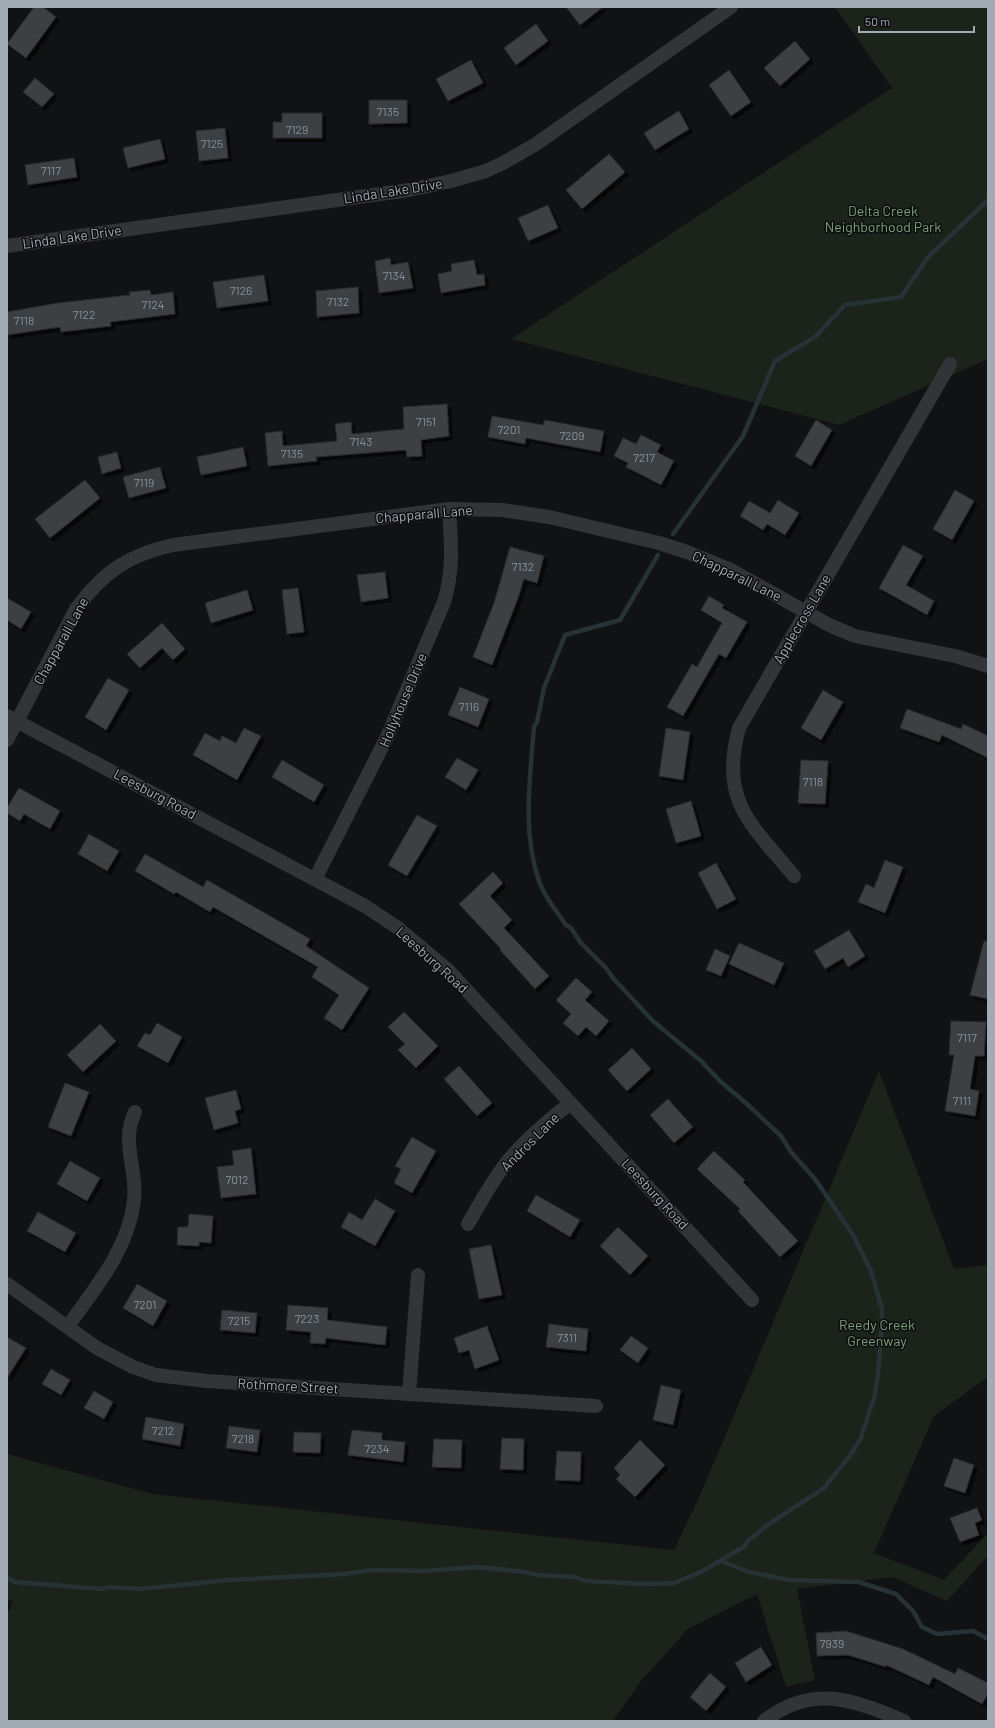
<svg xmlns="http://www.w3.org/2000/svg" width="995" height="1728" font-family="Barlow,sans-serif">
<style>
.green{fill:#1b231b}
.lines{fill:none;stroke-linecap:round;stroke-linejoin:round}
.stream{stroke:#273237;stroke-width:4.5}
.building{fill:#3d4043;stroke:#2b2c2f;filter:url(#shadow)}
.minor{stroke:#323438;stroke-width:14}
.labels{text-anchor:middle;stroke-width:3;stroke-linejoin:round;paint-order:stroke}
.number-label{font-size:12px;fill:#899098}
.street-label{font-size:14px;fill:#a2aab4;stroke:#0c0d0e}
.park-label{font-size:14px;fill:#7ba078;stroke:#0c0d0e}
</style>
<defs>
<filter id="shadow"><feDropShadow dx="3.5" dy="3.5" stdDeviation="0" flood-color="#0009"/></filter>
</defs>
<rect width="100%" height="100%" fill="#111213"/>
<g class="green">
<path d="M835 7H988V359L839 425 511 339 892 88Z"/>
<path d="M879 1071 954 1269 988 1265V1377L934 1416 874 1553 944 1580 988 1533V1556L947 1601 892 1577 797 1589 815 1680 786 1687 757 1594 688 1629 641 1681 613 1721H7V1615L13 1601 7 1600V1454L153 1494 674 1550 701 1493Z"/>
</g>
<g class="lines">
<g class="stream">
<path d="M673 534 743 436 775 361 815 337 845 305 901 297 928 257 988 200"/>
<path d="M721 1561 749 1572 789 1580 859 1582 896 1594 913 1611 922 1627 937 1634 973 1631 988 1639"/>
<path d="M7 1578 15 1582 102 1589 109 1587 140 1589 230 1580 344 1574 372 1570 423 1571 477 1567 526 1572 537 1575 575 1577 586 1581 648 1584 674 1583 701 1572 745 1546 748 1541 766 1526 824 1488 852 1453 861 1438 875 1394 878 1374 882 1323V1309L871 1271 853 1235 815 1179 791 1152 781 1136 747 1104 721 1082 701 1061 653 1021 613 978 606 968 581 943 571 928 566 925C557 911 544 897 539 881 522 831 530 779 534 727L537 722 544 688 565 635 620 620 658 555"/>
</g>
</g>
<g class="building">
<path d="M34 7H43L56 17 26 58 7 44Z"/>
<path d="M566 7H603L580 25Z"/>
<path d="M536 24 548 41 516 65 504 48Z"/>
<path d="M795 41 810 59 780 86 764 68Z"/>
<path d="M471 60 483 83 448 101 436 79Z"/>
<path d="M729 70 751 102 731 116 709 85Z"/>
<path d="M35 78 54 94 42 107 23 92Z"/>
<path d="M369 100H407V123L369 124Z"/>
<path d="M679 111 689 129 655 150 644 133Z"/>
<path d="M282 113H322V138H273V122H282Z"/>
<path d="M225 128 228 158 199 161 196 131Z"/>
<path d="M160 139 165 159 128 168 123 148Z"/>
<path d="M609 154 625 172 582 209 566 190Z"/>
<path d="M74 158 77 177 28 185 25 165Z"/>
<path d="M548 205 558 228 528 241 518 218Z"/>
<path d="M390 258 391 265 408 262 413 288 379 293 375 261Z"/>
<path d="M474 260 477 275 484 274 485 285 441 293 438 274 452 271 451 264Z"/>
<path d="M264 275 268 301 217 308 213 282Z"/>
<path d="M358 287 359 313 317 317 316 291Z"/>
<path d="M150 290 151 295 173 292 175 314 110 322 111 326 61 332 60 327 7 335V312L58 303 130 295 129 292Z"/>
<path d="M447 404 449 436 421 440 422 456 407 457 406 450 316 457 317 461 268 466 265 433 282 431 283 446 337 441 335 424 351 422 352 434 404 429 403 407Z"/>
<path d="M492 416 543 425 545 420 604 431 600 452 526 438 525 444 488 437Z"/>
<path d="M816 420 832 430 811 466 795 456Z"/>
<path d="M641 435 661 445 657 452 674 461 661 485 626 467 628 463 614 456 623 438 636 444Z"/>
<path d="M243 447 247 466 201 475 197 457Z"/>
<path d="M117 452 121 468 102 474 98 457Z"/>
<path d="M160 467 166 488 129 498 123 477Z"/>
<path d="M85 480 100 498 50 538 35 519Z"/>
<path d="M955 490 974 501 952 540 933 529Z"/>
<path d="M778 500 799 513 785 535 767 524 763 530 740 516 749 501 770 513Z"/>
<path d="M903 545 923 556 906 585 934 601 927 615 879 588Z"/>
<path d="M510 547 544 556 537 583 524 579 518 598 492 665 473 657 494 603Z"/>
<path d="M385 572 388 598 361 602 357 575Z"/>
<path d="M298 588 304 632 287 634 282 590Z"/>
<path d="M247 590 253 610 211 623 205 603Z"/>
<path d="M709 596 724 605 722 608 747 622 726 658 719 654 683 716 667 707 692 664 697 667 722 623 701 610Z"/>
<path d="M7 598 31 612 21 629 7 620Z"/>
<path d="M162 623 185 649 173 660 162 648 140 668 127 654Z"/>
<path d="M108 678 129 690 106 730 85 717Z"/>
<path d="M460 687 489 699 478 727 448 715Z"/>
<path d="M823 690 843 702 821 740 801 728Z"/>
<path d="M907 709 961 729 963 724 988 736V758L942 735 939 742 900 728Z"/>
<path d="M244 728 261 736 237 780 193 755 205 733 220 741 222 736 236 743Z"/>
<path d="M666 728 690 732 683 780 659 776Z"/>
<path d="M457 758 478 770 466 790 445 777Z"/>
<path d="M282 760 324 785 314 802 272 777Z"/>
<path d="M801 760 828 761 825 804 798 803Z"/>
<path d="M19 788 60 811 50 829 24 814 20 821 7 813V808Z"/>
<path d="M691 801 701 836 676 843 666 809Z"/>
<path d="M417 815 437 826 407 876 388 865Z"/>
<path d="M89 834 119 851 107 871 78 854Z"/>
<path d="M145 854 203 887 207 880 310 939 306 946 369 988 342 1030 324 1018 339 995 312 977 318 967 213 907 210 912 176 892 174 894 135 871Z"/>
<path d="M885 860 903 867 885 913 858 902 866 884 874 888Z"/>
<path d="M716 863 736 899 717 909 698 873Z"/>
<path d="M493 872 503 883 490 896 512 920 504 928 549 976 535 989 500 950 501 949 459 904Z"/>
<path d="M849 930 865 956 848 967 843 958 825 969 814 951Z"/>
<path d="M984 941H988V999L970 995Z"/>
<path d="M739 943 784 963 774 985 729 964Z"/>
<path d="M715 949 730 956 721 976 706 970Z"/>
<path d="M576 978 592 992 585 1000 609 1021 596 1036 586 1027 578 1036 563 1023 571 1014 556 1000Z"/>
<path d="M404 1012 438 1046 416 1068 398 1050 405 1044 388 1027Z"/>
<path d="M951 1021 986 1022 984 1056H975L970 1089 979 1091 975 1116 945 1111 954 1055H949Z"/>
<path d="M157 1023 182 1037 168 1063 137 1046 145 1033 150 1035Z"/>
<path d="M100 1024 116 1041 83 1072 67 1055Z"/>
<path d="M632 1048 651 1069 627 1091 608 1070Z"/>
<path d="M459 1066 492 1103 477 1116 444 1079Z"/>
<path d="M65 1083 89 1092 71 1136 48 1127Z"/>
<path d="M236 1090 241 1109 235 1111 238 1123 214 1130 205 1098Z"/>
<path d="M668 1099 693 1127 674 1143 650 1115Z"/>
<path d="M412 1137 436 1151 412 1193 394 1183 401 1169 395 1166Z"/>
<path d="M251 1148 256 1194 221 1198 217 1167 234 1165 232 1151Z"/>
<path d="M714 1151 745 1180 743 1182 798 1241 780 1257 738 1211 740 1209 697 1169Z"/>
<path d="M70 1161 100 1178 87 1201 57 1184Z"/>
<path d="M536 1195 580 1220 570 1237 527 1211Z"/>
<path d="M375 1199 395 1211 375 1246 341 1227 349 1212 362 1220Z"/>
<path d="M38 1212 76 1233 65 1252 27 1231Z"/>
<path d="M189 1214 213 1216 211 1243 199 1242V1246L177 1245 178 1227H188Z"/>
<path d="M618 1227 648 1256 630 1275 600 1246Z"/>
<path d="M491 1245 502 1295 479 1299 469 1249Z"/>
<path d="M137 1284 167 1301 153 1326 123 1308Z"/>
<path d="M288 1305 328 1308 327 1320 387 1327 385 1345 326 1338 325 1344 310 1343 311 1332 286 1330Z"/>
<path d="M222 1310 257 1313 255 1333 220 1330Z"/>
<path d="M549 1324 588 1329 586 1351 546 1347Z"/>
<path d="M487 1326 499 1360 475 1369 469 1350 459 1353 454 1338Z"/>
<path d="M631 1336 648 1348 638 1363 620 1350Z"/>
<path d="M7 1337 26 1348 7 1378Z"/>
<path d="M51 1369 70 1380 61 1395 42 1384Z"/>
<path d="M661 1385 681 1390 673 1425 653 1420Z"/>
<path d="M94 1391 113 1402 104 1419 84 1408Z"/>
<path d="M146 1417 184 1424 180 1446 142 1439Z"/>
<path d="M229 1426 260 1430 257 1452 226 1448Z"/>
<path d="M352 1430 382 1433V1440L405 1442 403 1462 348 1455Z"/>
<path d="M294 1432 321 1433 320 1453 293 1452Z"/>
<path d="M502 1438 524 1439 523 1470 500 1469Z"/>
<path d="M434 1439 462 1440 461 1468 432 1467Z"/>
<path d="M640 1440 665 1465 635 1497 616 1479 620 1475 614 1468Z"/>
<path d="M557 1451 581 1452 580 1481 555 1480Z"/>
<path d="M954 1458 974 1465 965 1493 944 1486Z"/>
<path d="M977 1508 982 1520 975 1523 979 1535 960 1542 950 1518Z"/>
<path d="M846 1631 903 1649 955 1674 958 1668 988 1683V1693L982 1704 933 1677 929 1685 886 1665V1667L848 1655 817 1656 816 1633Z"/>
<path d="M761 1647 772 1665 746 1682 735 1663Z"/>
<path d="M710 1673 726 1687 706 1711 690 1697Z"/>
</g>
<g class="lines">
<g class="minor">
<path d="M7 246 409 190 451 181 486 171 503 163 536 144 731 7"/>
<path d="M7 716 365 906 398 928 448 970 752 1300"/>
<path d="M7 740 76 609C103 572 128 555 173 545L449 509 502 510 549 517 659 543 687 552 731 570 829 625 855 636 955 656 988 666"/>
<path d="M794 876C751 824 719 801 739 728L950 364"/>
<path d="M315 879 387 737 444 602C454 569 451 543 449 509"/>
<path d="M468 1224C480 1203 492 1181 507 1162 525 1140 548 1121 570 1103"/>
<path d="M7 1284 97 1348 133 1367 156 1375 207 1381 596 1406"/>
<path d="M68 1326C95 1288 128 1250 134 1201 138 1170 120 1142 135 1112"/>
<path d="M409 1394 418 1275"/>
<path d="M764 1721C813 1683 853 1700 904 1721"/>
</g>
</g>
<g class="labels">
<g class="number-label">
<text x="388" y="116">7135</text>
<text x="297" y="134">7129</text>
<text x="212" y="148">7125</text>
<text x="51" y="175">7117</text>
<text x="394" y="280">7134</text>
<text x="241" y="295">7126</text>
<text x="338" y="306">7132</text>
<text x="153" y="309">7124</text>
<text x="84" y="319">7122</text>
<text x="24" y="325">7118</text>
<text x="426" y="426">7151</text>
<text x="509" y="434">7201</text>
<text x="572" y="440">7209</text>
<text x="361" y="446">7143</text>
<text x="292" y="458">7135</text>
<text x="644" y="462">7217</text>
<text x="144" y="487">7119</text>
<text x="523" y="571">7132</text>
<text x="469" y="711">7116</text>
<text x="813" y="786">7118</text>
<text x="967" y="1042">7117</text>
<text x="962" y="1105">7111</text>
<text x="237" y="1184">7012</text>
<text x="145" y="1309">7201</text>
<text x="307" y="1323">7223</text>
<text x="239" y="1325">7215</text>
<text x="567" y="1342">7311</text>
<text x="163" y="1435">7212</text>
<text x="243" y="1443">7218</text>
<text x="377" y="1453">7234</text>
<text x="832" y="1648">7939</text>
</g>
<g class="street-label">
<text transform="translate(393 191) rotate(-9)" y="5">Linda Lake Drive</text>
<text transform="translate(72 237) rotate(-8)" y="5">Linda Lake Drive</text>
<text transform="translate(424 514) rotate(-5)" y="5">Chapparall Lane</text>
<text transform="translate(737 576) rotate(26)" y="5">Chapparall Lane</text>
<text transform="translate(802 619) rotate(-60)" y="5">Applecross Lane</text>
<text transform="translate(61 641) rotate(-61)" y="5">Chapparall Lane</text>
<text transform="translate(403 700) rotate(-67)" y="5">Hollyhouse Drive</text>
<text transform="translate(155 794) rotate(28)" y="5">Leesburg Road</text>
<text transform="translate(432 960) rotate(42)" y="5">Leesburg Road</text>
<text transform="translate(530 1142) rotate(-45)" y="5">Andros Lane</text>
<text transform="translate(655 1194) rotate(47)" y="5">Leesburg Road</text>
<text transform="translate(288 1386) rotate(3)" y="5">Rothmore Street</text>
</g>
<g class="park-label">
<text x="883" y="216">Delta Creek<tspan x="883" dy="16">Neighborhood Park</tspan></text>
<text x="877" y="1330">Reedy Creek<tspan x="877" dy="16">Greenway</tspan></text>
</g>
</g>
<rect width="995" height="1728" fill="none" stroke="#a2aab4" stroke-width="16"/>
<path d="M859 26v6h115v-6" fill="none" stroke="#a2aab4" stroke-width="2"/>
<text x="865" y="26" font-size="12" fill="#a2aab4" stroke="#0c0d0e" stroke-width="3" paint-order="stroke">50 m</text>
</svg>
